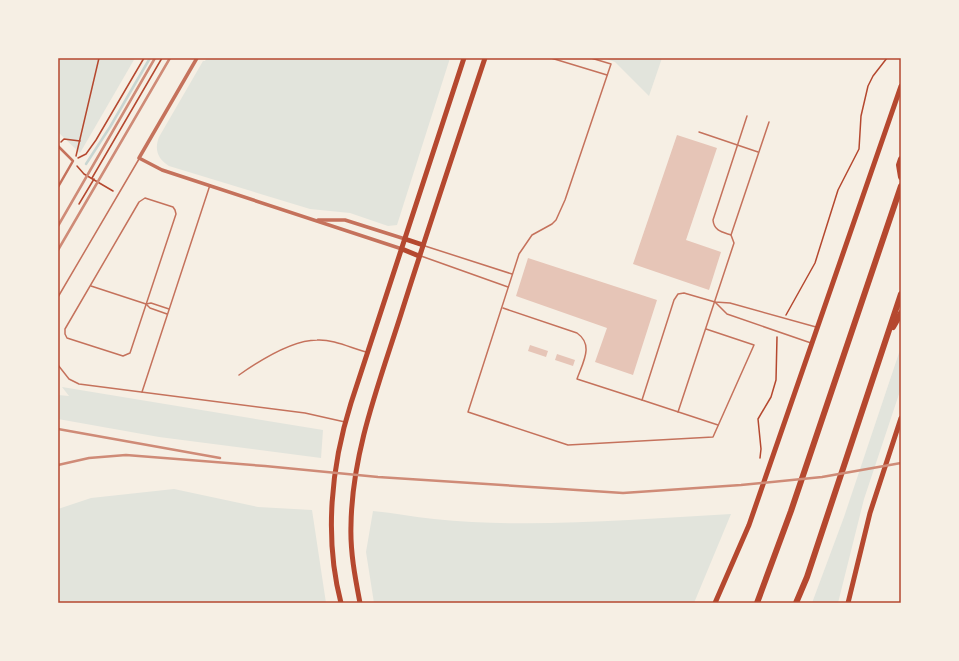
<svg xmlns="http://www.w3.org/2000/svg" width="959" height="661" font-family="'Exo 2',sans-serif">
<style>
.green{fill:#e2e4dc}
.lines{fill:none;stroke-linecap:round;stroke-linejoin:round}
.stream{stroke:#c9d6d2;stroke-width:2.5}
.building{fill:#e6c5b7}
.path{stroke:#b5482f;stroke-width:1.5}
.service{stroke:#c5725c;stroke-width:1.5}
.pedestrian{stroke:#c5725c;stroke-width:2.5}
.minor{stroke:#c5725c;stroke-width:3.5}
.secondary{stroke:#b5482f;stroke-width:5}
.motorway{stroke:#b5482f;stroke-width:6}
.rail{stroke:#cf8b77;stroke-width:2.5}
.neatline{fill:none;stroke:#b5482f;stroke-width:1.5}
</style>
<rect width="100%" height="100%" fill="#f6efe4"/>
<g class="green">
<path d="M58 58H135L80 153 58 132Z"/>
<path d="M207 58H450L397 225 388 226 350 213 310 209 169 166C158 159 154 150 159 137L203 61H205Z"/>
<path d="M604 58H662L649 96 615 62Z"/>
<path d="M901 347V388L864 499 838 603H812L844 517Z"/>
<path d="M62 387 323 430 321 458 159 437 58 419V395L69 396Z"/>
<path d="M174 489 258 507 312 510 326 603H58V509L91 498Z"/>
<path d="M373 511C394 513 414 517 434 519 530 529 634 519 731 514L694 603H374L366 552Z"/>
</g>
<g class="lines">
<path class="stream" d="M86 164 110 127 150 58"/>
</g>
<g class="building">
<path d="M677 135 717 148 686 240 721 252 709 290 633 264Z"/>
<path d="M528 258 657 300 633 375 595 362 607 328 516 296Z"/>
<path d="M530 345 548 351 546 357 528 351Z"/>
<path d="M557 354 575 360 573 366 555 360Z"/>
</g>
<g class="lines">
<g class="path">
<path d="M61 142 64 139 80 141"/>
<path d="M76 156 99 58"/>
<path d="M78 158 86 154 96 140 144 58"/>
<path d="M77 166 84 174 113 191"/>
<path d="M92 178 162 58"/>
<path d="M79 204 94 179"/>
<path d="M786 315 815 263 838 190 859 149 861 116 868 86 873 76 887 58"/>
<path d="M760 458 761 449 758 419 771 397 776 380 777 337"/>
</g>
<g class="service">
<path d="M551 58 607 75"/>
<path d="M591 58 611 64 565 200 556 220 552 224 532 235 519 254 468 412 568 445 713 437 754 345 706 329"/>
<path d="M699 132 758 152"/>
<path d="M145 198 173 207 175 210 176 214 130 353 123 356 67 338 65 334V329L139 202Z"/>
<path d="M731 235C722 232 714 231 713 220L747 116"/>
<path d="M425 246 512 274"/>
<path d="M421 256 508 287"/>
<path d="M91 286 146 304 150 308 167 314"/>
<path d="M58 297 139 159"/>
<path d="M715 302 727 314 811 343"/>
<path d="M146 304 151 303 169 309"/>
<path d="M503 308 577 333C594 345 583 362 577 379L642 400 674 300 678 294 684 293 715 302 730 303 816 327"/>
<path d="M58 365 69 379 79 384 305 413 345 422"/>
<path d="M239 375C259 361 292 340 317 340 333 339 351 348 366 352"/>
<path d="M142 392 210 185"/>
<path d="M642 400 718 425"/>
<path d="M678 412 734 243 731 235 769 122"/>
<path d="M900 603 901 599"/>
</g>
<path class="pedestrian" d="M58 146 73 161 58 187"/>
<g class="minor">
<path d="M197 58 139 158 162 170 402 249"/>
<path d="M318 220H345L405 239"/>
</g>
<g class="secondary">
<path d="M405 239 423 245"/>
<path d="M402 249 419 256"/>
<path d="M341 603C324 538 331 466 351 403L464 58"/>
<path d="M360 603C355 577 350 551 351 525 352 451 380 381 402 311 429 226 457 142 485 58"/>
<path d="M715 603 749 525 901 86"/>
<path d="M848 603 870 513 901 418"/>
</g>
<g class="motorway">
<path d="M901 159 899 165 901 177"/>
<path d="M893 327 901 313"/>
<path d="M757 603 791 511 901 186"/>
<path d="M796 603 807 577 901 294"/>
</g>
<g class="rail">
<path d="M58 226 155 58"/>
<path d="M58 250 170 58"/>
<path d="M58 429 220 458"/>
<path d="M58 465 89 458 126 455 265 466 378 477 623 493 741 485 822 477 901 463"/>
</g>
</g>
<rect width="959" height="661" fill="none" stroke="#f6efe4" stroke-width="118"/>
<rect x="59" y="59" width="841" height="543" class="neatline"/>
</svg>
